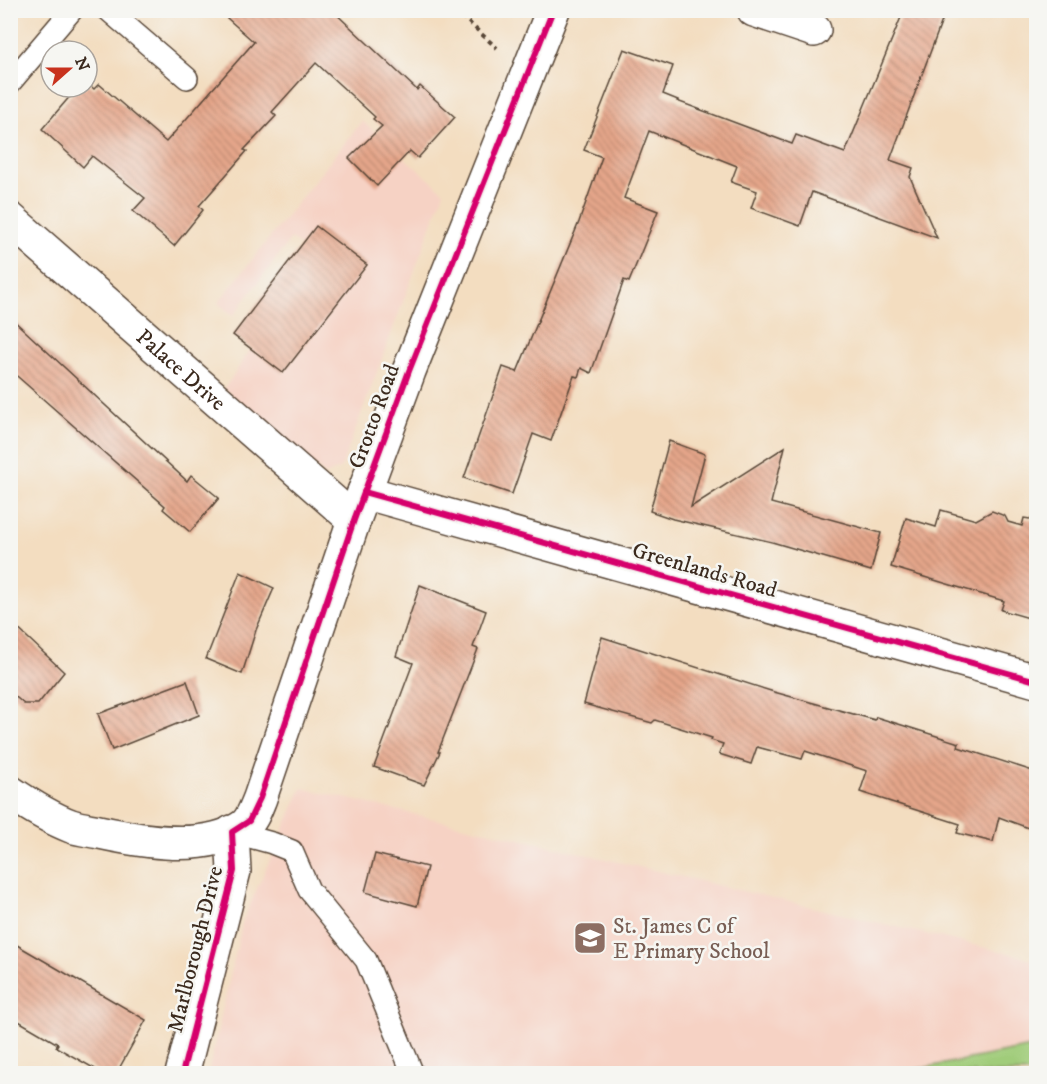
<svg xmlns="http://www.w3.org/2000/svg" width="1047" height="1084" font-family="'IM FELL DW Pica',serif">
<style>
.built{fill:#f6d2c4}
.garden{fill:#a0cc7a;stroke:#6e7b4c;stroke-width:1.5}
.building{fill:url(#building-back-hatch)}
.lines{fill:none;stroke-linecap:round;stroke-linejoin:round}
.service-casing{stroke:#574536;stroke-width:24}
.minor-casing{stroke:#574536;stroke-width:36}
.path{stroke:#574536;stroke-width:4;stroke-dasharray:4.5 4.5;stroke-linecap:butt}
.service{stroke:#fff;stroke-width:21}
.minor{stroke:#fff;stroke-width:33}
.cycleway-casing{stroke:#f6f6f2;stroke-width:10}
.cycleway{stroke:#d6006c;stroke-width:6}
.labels{text-anchor:middle;stroke-width:5;stroke-linejoin:round;paint-order:stroke}
.street-label{font-size:22px;fill:#3b2a1e;stroke:#f6f6f2}
.education-label{font-size:22px;fill:#785e54;stroke:#f6f6f2;text-anchor:start}
</style>
<defs>
<pattern id="building-back-hatch" width="6" height="6" patternUnits="userSpaceOnUse" patternTransform="scale(1.5)"><rect width="6" height="6" fill="#e5a68a"/><path d="M-1 5l2 2M0 0l6 6M5-1l2 2" fill="none" stroke="#bb8770"/></pattern>
</defs>
<rect width="100%" height="100%" fill="#f6f6f2"/>
<filter id="ink" filterUnits="userSpaceOnUse"><feTurbulence type="fractalNoise" baseFrequency=".0167" numOctaves="2"/><feDisplacementMap in="SourceGraphic" scale="12" xChannelSelector="R" yChannelSelector="G"/><feConvolveMatrix kernelMatrix="1 2 1 2 8 2 1 2 1" color-interpolation-filters="sRGB"/></filter>
<filter id="wash" filterUnits="userSpaceOnUse"><feTurbulence type="fractalNoise" baseFrequency=".008" numOctaves="4" result="noise"/><feDisplacementMap in="SourceGraphic" scale="24" xChannelSelector="R" yChannelSelector="G"/><feGaussianBlur stdDeviation="1.35" result="paint"/><feColorMatrix in="noise" values="0 0 0 0 0 0 0 0 0 0 0 0 0 0 0 0 0 1.4 0 .05"/><feComposite in="paint" operator="in"/></filter>
<g filter="url(#wash)">
<rect width="100%" height="100%" fill="#f3ddc0"/>
<g class="built">
<path d="M362 121 444 192 341 468 325 475 224 389 251 349 284 373 366 264 316 226 301 246 291 239 233 316 218 303Z"/>
<path d="M302 788 1016 955 1036 962V1073L208 1074 243 920Z"/>
</g>
<path class="garden" d="M1036 1046V1073H897Z"/>
<g id="blocks">
<g class="building">
<path d="M218 10H332L417 90 420 86 455 117 418 158 410 151 377 186 349 158 382 126 373 119 375 117 316 63 272 112 276 116 244 150 247 151 199 206 203 210 174 246 133 211 145 198 92 156 83 167 42 129 78 87H87V83L94 89 99 84 166 142 254 42Z"/>
<path d="M904 10H946L890 160 913 168 910 177 937 238 812 192 800 226 751 208 757 191 731 182 737 166 649 131 624 198 658 211 629 282 624 280 591 373 581 368 578 377 574 376 551 441 533 434 512 494 464 478 503 367 517 372 579 222 602 157 584 150 624 49 673 66 663 94 678 100 677 101 792 144 796 135 845 153Z"/>
<path d="M316 226 367 265 283 373 233 335Z"/>
<path d="M10 317 187 481 191 475 219 498 190 532 163 509 165 506 10 370Z"/>
<path d="M669 441 705 454 691 507 785 447 771 503 881 533 871 571 772 542 673 519 650 511Z"/>
<path d="M941 510 976 520 992 511 1005 516 1008 522 1022 526 1024 518 1036 520V620L1001 610 1004 601 891 567 906 518 936 527Z"/>
<path d="M240 572 274 588 256 630 242 674 206 659Z"/>
<path d="M420 585 486 611 473 647 478 649 438 752H440L424 785 374 767 413 663 396 656Z"/>
<path d="M10 621 64 672 38 704H24L10 692Z"/>
<path d="M602 637 774 692 875 720 876 717 959 743 958 747 1036 772V831L999 817 993 842 957 833 960 824 860 792 867 771 805 751 802 759 757 747 751 764 719 754 723 744 711 740 712 738 655 720 652 723 584 704Z"/>
<path d="M187 681 199 715 112 750 98 714Z"/>
<path d="M375 854 427 867 417 906 365 892Z"/>
<path d="M10 941 146 1020 116 1074H104L56 1047 58 1044 10 1016Z"/>
</g>
</g>
</g>
<g filter="url(#ink)">
<use href="#blocks" fill-opacity="0" stroke="#574536" stroke-width="1.5"/>
<g class="lines">
<g class="service-casing">
<g id="service">
<path d="M108 10 187 78"/>
<path d="M10 83 72 10"/>
<path d="M232 832 272 843 292 851 309 890 366 960 413 1074"/>
</g>
</g>
<g class="minor-casing">
<g id="minor">
<path d="M754 10 814 30"/>
<path id="s1" d="M10 219 354 520"/>
<path d="M364 492 1036 681"/>
<path d="M10 792C29 805 50 818 71 826 80 829 90 830 99 832 140 841 207 853 244 826 252 820 256 808 260 798L354 520 409 371 553 10"/>
<path d="M182 1074 234 871 232 832"/>
</g>
</g>
<path class="path" d="M455 10 497 48"/>
<use href="#service" class="service"/>
<use href="#minor" class="minor"/>
<g class="cycleway-casing">
<g id="cycleway">
<path d="M364 492 1036 681"/>
<path d="M182 1074 234 871 232 832 249 821 260 798 354 520 409 371 553 10"/>
</g>
</g>
<use href="#cycleway" class="cycleway"/>
</g>
</g>
<defs>
<g id="school-square" transform="scale(1.725)"><rect x="-9" y="-9" width="18" height="18" rx="4" fill="#8d6e63" stroke="#f6f6f2"/><path d="M0-5L7-2L0 1L-7-2ZM-4 1L0 2.5L4 1V4Q0 6-4 4Z" fill="#fff"/></g>
</defs>
<g fill-rule="evenodd">
<use href="#school-square" x="590" y="938"/>
</g>
<g class="labels">
<g class="street-label">
<text dy="8" stroke="none"><textPath href="#s1" startOffset="228">Palace Drive</textPath></text>
<text transform="translate(373 416) rotate(-70)" y="8">Grotto Road</text>
<text transform="translate(705 569) rotate(16)" y="8">Greenlands Road</text>
<text transform="translate(194 949) rotate(-76)" y="8">Marlborough Drive</text>
</g>
<g class="education-label">
<text x="613" y="933">St. James C of<tspan x="613" dy="25">E Primary School</tspan></text>
</g>
</g>
<rect width="1047" height="1084" fill="none" stroke="#f6f6f2" stroke-width="36"/>
<g transform="translate(69 69) rotate(69)"><circle r="28" fill="#f6f6f2" stroke="#aba49d" stroke-width="1.5"/>
<path d="M0-4.5L10 22L0 15L-10 22Z" fill="#c8321e"/>
<text y="-9" font-size="16" font-weight="bold" text-anchor="middle" fill="#3b2a1e">N</text>
</g>
</svg>
